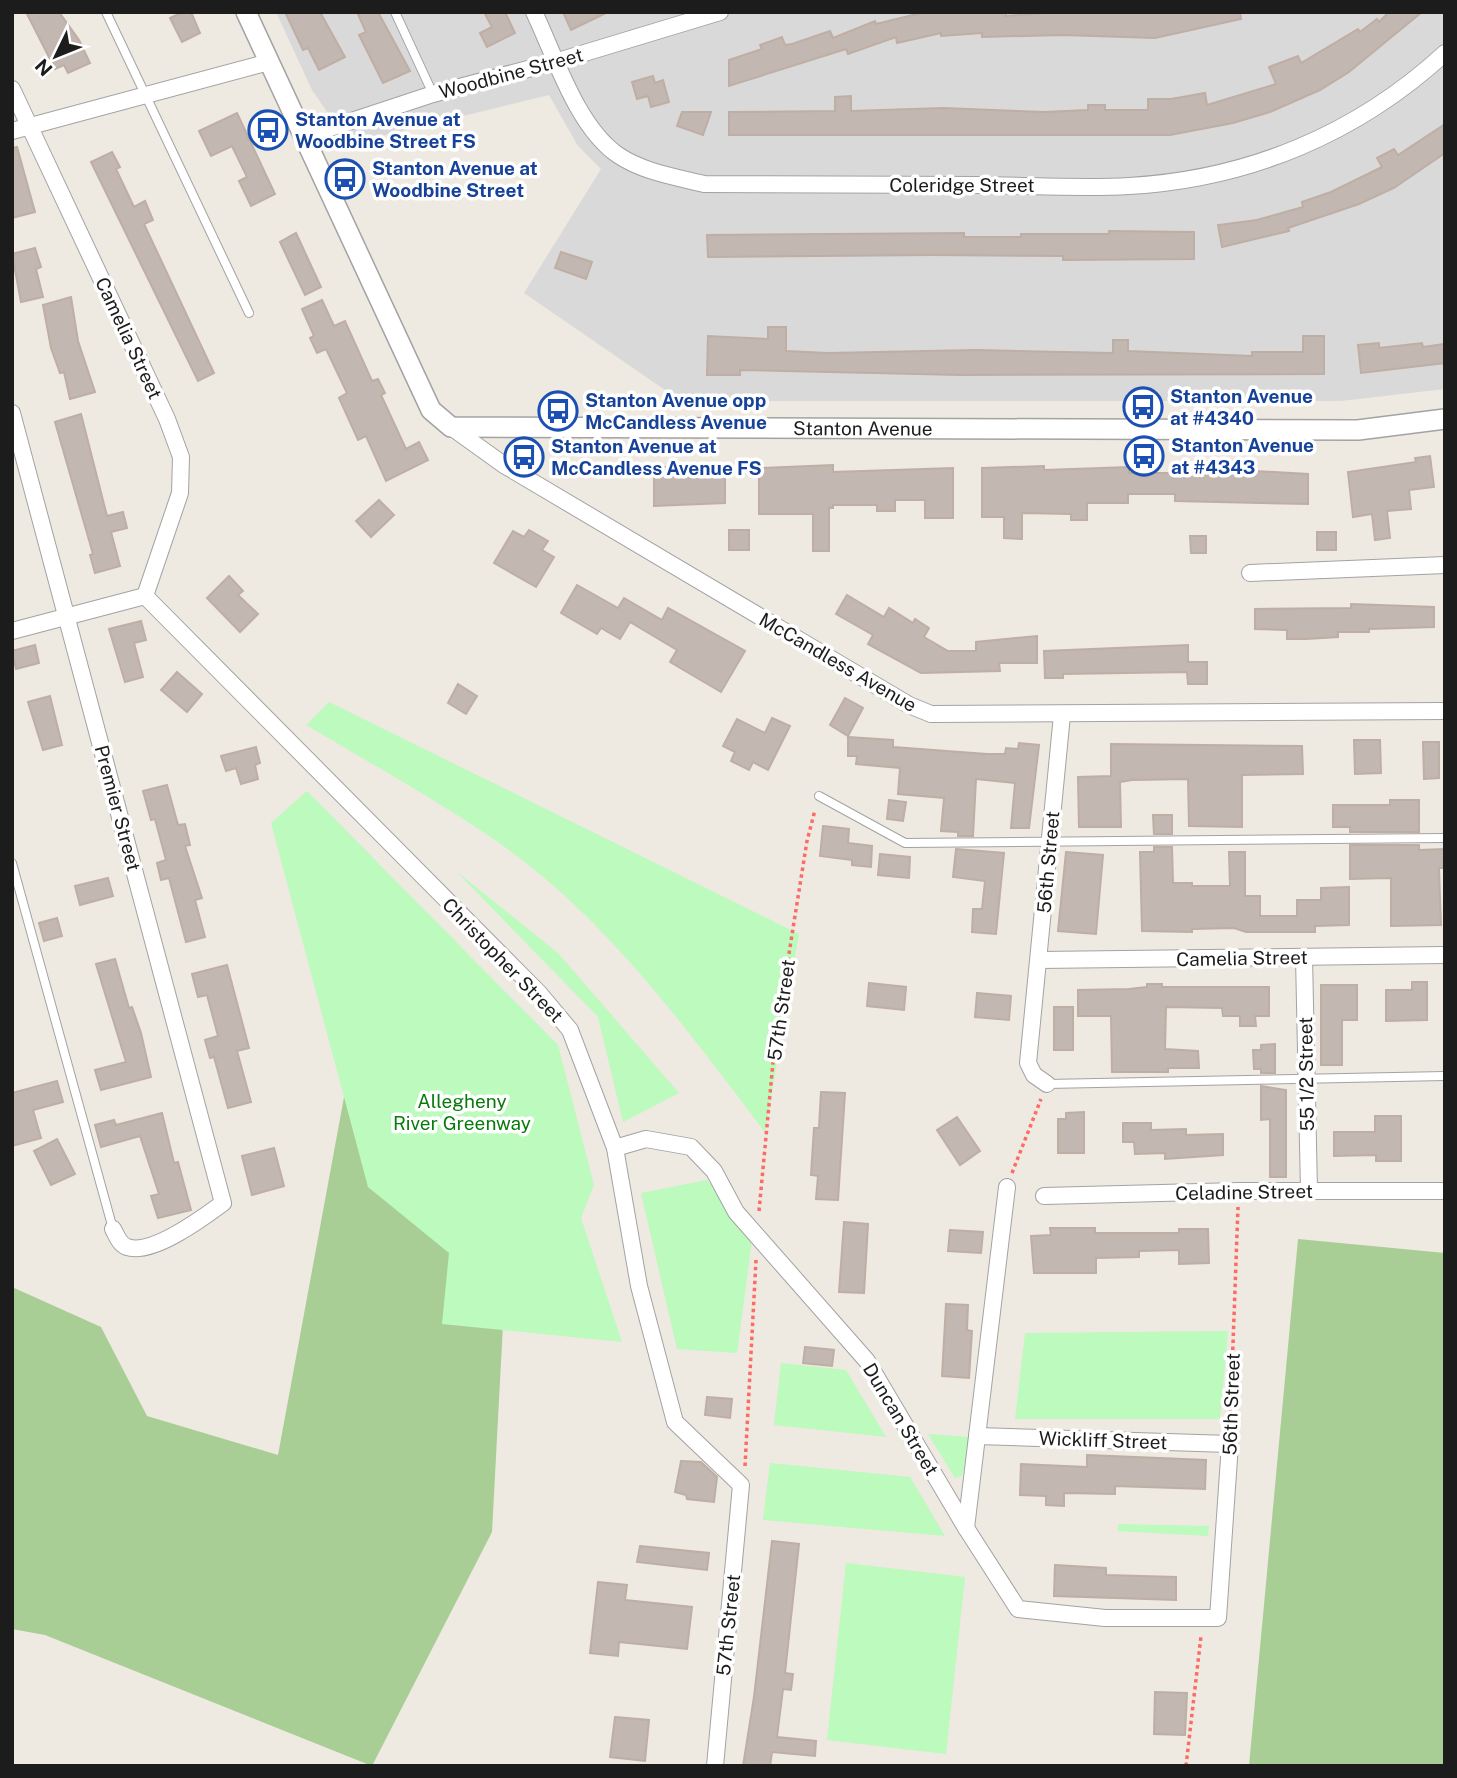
<svg xmlns="http://www.w3.org/2000/svg" width="1457" height="1778" font-family="'Public Sans',sans-serif">
<style>
.residential{fill:#dad9d9}
.forest{fill:#a9ce95}
.park{fill:#bcfabd}
.building{fill:#c2b8b1;stroke:#bfaea4;stroke-width:2}
.lines{fill:none;stroke-linecap:round;stroke-linejoin:round}
.service-casing{stroke:#a3a3a3;stroke-width:10}
.minor-casing{stroke:#a3a3a3;stroke-width:18}
.tertiary-casing{stroke:#a3a3a3;stroke-width:22}
.path{stroke:#fc6b64;stroke-width:3.5;stroke-dasharray:3.5 3.5;stroke-linecap:butt}
.service{stroke:#fff;stroke-width:8}
.minor{stroke:#fff;stroke-width:16}
.tertiary{stroke:#fff;stroke-width:19}
.labels{text-anchor:middle;stroke-width:7;stroke-linejoin:round;paint-order:stroke}
.street-label{font-size:19px;fill:#1c1c1c;stroke:#fff}
.transit-label{font-size:19px;font-weight:bold;fill:#164399;stroke:#fff;text-anchor:start}
.park-label{font-size:19px;fill:#097b0c;stroke:#fff}
</style>
<rect width="100%" height="100%" fill="#eee9e1"/>
<path class="residential" d="M276 12H1445V389L1341 401H681L524 293 601 169 578 146 549 95 349 144 312 90Z"/>
<g class="forest">
<path d="M359 1016 506 1268 492 1532 372 1766 45 1635 12 1629V1287L101 1327 147 1416 278 1455Z"/>
<path d="M1298 1239 1445 1253V1766H1249Z"/>
</g>
<g class="park">
<path d="M329 702 799 934 765 1132C684 1026 604 914 492 838 432 797 368 762 306 725Z"/>
<path d="M307 791 558 1045 594 1185 581 1218 622 1342 442 1324 449 1253 368 1187 271 823Z"/>
<path d="M456 871 558 953 679 1093 623 1122 598 1017Z"/>
<path d="M707 1180 752 1240 737 1353 677 1349 641 1193Z"/>
<path d="M1228 1331 1220 1419H1015L1025 1333Z"/>
<path d="M781 1363 846 1370 886 1437 774 1425Z"/>
<path d="M928 1434 970 1437 962 1476 955 1478Z"/>
<path d="M770 1463 910 1477 945 1536 763 1520Z"/>
<path d="M1118 1524 1209 1526 1208 1536 1118 1531Z"/>
<path d="M846 1563 965 1577 946 1754 827 1740Z"/>
</g>
<g class="building">
<path d="M26 12H59L79 40 90 63 68 73 64 65 55 69Z"/>
<path d="M183 12H191L200 33 182 42 170 18Z"/>
<path d="M285 12H320L345 57 319 70 308 48 303 50Z"/>
<path d="M357 12H378L410 71 383 83 359 35 366 32Z"/>
<path d="M484 12H505L515 33 487 47 480 33 492 27Z"/>
<path d="M563 12H608L571 30Z"/>
<path d="M925 12H1006V16L1059 12H1240L1241 19 1155 38 1062 35 982 37V33L941 36V33L897 43 896 37 848 54 846 49 729 86V60L762 49 760 45 782 37 785 45 792 44 830 31 833 38 875 21 876 24Z"/>
<path d="M1389 12H1422L1349 72 1320 90 1270 112 1233 123 1170 135H729V112L835 111V97L851 96V111L943 108 1044 112 1088 110V105H1105V110H1148V99H1171L1205 93 1207 105 1276 84 1269 67 1298 56 1301 63 1358 29 1360 32 1377 19 1379 22Z"/>
<path d="M653 76 655 83 663 80 669 102 651 107 648 96 637 99 632 82Z"/>
<path d="M682 112H711L703 135 677 126Z"/>
<path d="M237 113 275 194 251 206 239 181 247 177 232 146 211 156 199 131Z"/>
<path d="M1445 124V153L1394 188 1359 204 1288 228 1289 231 1222 247 1218 225 1257 220 1303 207 1302 202 1331 192 1382 167 1377 158 1394 149 1398 155Z"/>
<path d="M17 147 35 212 12 218V148Z"/>
<path d="M112 152 120 167 116 169 134 207 145 201 153 220 144 224 214 373 198 381 91 162Z"/>
<path d="M1109 231 1194 232V259L1063 260V256L933 255 708 257 707 235 964 233V237H1021V234H1109Z"/>
<path d="M296 233 321 287 305 295 280 242Z"/>
<path d="M35 248 41 267 36 269 43 297 21 302 12 254Z"/>
<path d="M561 252 592 262 586 279 555 268Z"/>
<path d="M71 297 78 341 95 392 70 399 64 372 60 373 51 348 43 305Z"/>
<path d="M322 300 334 326 345 321 372 381 378 379 385 393 381 395 406 449 419 442 428 460 386 481 366 436 358 440 339 398 347 393 326 349 317 353 310 338 314 336 302 309Z"/>
<path d="M768 327H786V351L828 353 976 350 1113 353V340H1128V351L1252 356V352H1303V336H1324V374L961 375 740 370V375H707L708 336 768 339Z"/>
<path d="M1379 343V348L1422 343 1423 347 1445 344V363L1361 373 1358 345Z"/>
<path d="M81 414 107 516 123 512 127 528 111 532 120 566 95 573 90 555 93 554 55 422Z"/>
<path d="M1430 456 1434 487 1409 490 1411 509 1387 511 1390 538 1375 540 1372 514 1353 517 1348 472 1416 462 1415 458Z"/>
<path d="M833 465V472L953 468V518H925V500H895V511H877V505H833V508H829V551H813V514H759V468Z"/>
<path d="M725 466V503L654 506V467Z"/>
<path d="M1044 466V470L1129 467V473H1175V467L1237 466V470L1308 474V504L1175 501V494H1128V503H1087V520H1071V514L1022 513V539L1004 538V517H982V468Z"/>
<path d="M379 500 394 515 371 537 356 521Z"/>
<path d="M529 530 548 541 542 550 554 557 536 587 494 563 513 531 524 537Z"/>
<rect x="729" y="530" width="20" height="20"/>
<rect x="1317" y="532" width="19" height="18"/>
<path d="M1190 536H1206V553H1191Z"/>
<path d="M229 576 243 591 238 595 258 614 240 632 207 598Z"/>
<path d="M577 585 618 608 624 598 662 620 668 608 745 651 721 692 670 662 677 650 630 622 620 639 601 628 597 634 561 613Z"/>
<path d="M847 595 884 617 889 608 913 623 915 619 929 628 924 637 948 651H976V642L1037 636V663H999L1000 671 921 673 868 644 873 635 836 614Z"/>
<path d="M1351 604 1434 607V627L1369 629V632H1338V637L1306 639H1287V630L1255 629V609L1351 608Z"/>
<path d="M141 621 146 640 134 643 143 677 125 682 109 629Z"/>
<path d="M35 645 39 663 16 669 12 651Z"/>
<path d="M1188 645V662H1207V684H1188L1187 672 1063 674V678H1045L1044 651Z"/>
<path d="M177 672 202 694 187 712 161 690Z"/>
<path d="M458 684 477 696 466 714 448 703Z"/>
<path d="M50 696 62 745 43 750 28 702Z"/>
<path d="M845 698 863 708 848 736 830 725Z"/>
<path d="M772 718 790 726 768 770 753 762 749 770 731 761 735 752 723 746 737 719 765 733Z"/>
<path d="M848 737 893 740V747L987 754H1005L1006 748 1018 749 1019 743 1039 745 1029 828H1011L1015 783 976 779 973 836H958V832L941 831 944 798 898 794 900 768 856 764 857 756H848Z"/>
<path d="M1354 740H1380L1381 773 1355 774Z"/>
<path d="M1423 742H1439V778L1424 779Z"/>
<path d="M1111 744 1302 746 1303 774 1242 775V827L1189 826 1188 779 1132 780 1120 782 1121 827H1079L1078 777 1111 776Z"/>
<path d="M256 747 260 763 255 765 258 779 241 784 236 768 226 771 221 756Z"/>
<path d="M167 785 178 825 185 824 190 845 185 846 202 898 195 900 205 937 186 942 169 878 161 880 157 863 166 860 155 819 151 820 143 791Z"/>
<path d="M889 800 906 802 903 821 887 819Z"/>
<path d="M1390 800H1419V832H1350V827H1333V805H1390Z"/>
<path d="M1153 815H1172V834H1154Z"/>
<path d="M823 826 849 829 848 843 872 846 871 867 852 865V860L820 856Z"/>
<path d="M1350 845H1419V850L1445 849V868H1439L1441 925 1391 926V878L1350 879Z"/>
<path d="M1154 847H1172L1173 883H1192V886H1230L1229 852H1245V896H1260V916H1297V900H1321V888L1349 887V925L1315 926V932H1246L1234 928 1192 929V932L1142 931 1140 852H1154Z"/>
<path d="M956 849 1004 853 996 934 972 932 973 909H982L985 881 953 877Z"/>
<path d="M1066 852 1103 855 1096 934 1058 931Z"/>
<path d="M880 854 910 857 909 878 878 875Z"/>
<path d="M108 878 113 896 80 905 75 886Z"/>
<path d="M57 918 62 936 44 941 39 923Z"/>
<path d="M115 959 129 1008 132 1007 141 1033 151 1077 101 1090 95 1070 126 1062 96 964Z"/>
<path d="M227 965 249 1048 237 1051 251 1102 228 1108 214 1057 210 1058 205 1040 218 1036 207 995 198 997 192 974Z"/>
<path d="M1412 982H1427V1020L1386 1021V990H1412Z"/>
<path d="M869 983 906 987 904 1010 867 1006Z"/>
<path d="M1147 984H1162V987H1269V1016H1255L1256 1026H1240V1016H1223L1222 1008 1166 1007 1165 1049 1198 1051 1199 1068H1168V1072H1112L1111 1016H1078V990L1129 989 1147 987Z"/>
<path d="M1321 985H1357V1020H1342V1065H1321Z"/>
<path d="M977 993 1011 996 1009 1020 975 1017Z"/>
<rect x="1054" y="1007" width="19" height="43"/>
<path d="M1275 1044V1073H1261V1069H1254L1253 1050H1261V1045Z"/>
<path d="M57 1081 63 1102 33 1110 41 1138 12 1146V1093Z"/>
<path d="M1261 1086 1286 1090V1177H1270V1119L1261 1120Z"/>
<path d="M821 1092 845 1093 838 1200 816 1199 818 1176 811 1175 814 1128H819Z"/>
<path d="M1084 1112V1153H1058V1119H1066V1113Z"/>
<path d="M162 1113 174 1163 178 1162 191 1210 158 1218 151 1196 159 1194 140 1136 101 1147 95 1125 114 1120 116 1125Z"/>
<path d="M1375 1116H1401V1161H1376V1155L1334 1156V1132H1375Z"/>
<path d="M957 1117 980 1151 960 1165 937 1130Z"/>
<path d="M1123 1123H1151V1130L1186 1129V1135L1223 1134V1155L1165 1159V1153L1135 1154 1134 1142H1123Z"/>
<path d="M57 1139 75 1174 51 1185 34 1151Z"/>
<path d="M274 1148 284 1186 252 1195 242 1156Z"/>
<path d="M844 1222 868 1224 864 1293 839 1292Z"/>
<path d="M1050 1228H1095V1233H1179V1229H1208L1209 1263 1179 1264V1250L1139 1251V1257L1096 1258V1273H1034L1031 1236 1051 1235Z"/>
<path d="M950 1230 983 1232 981 1253 948 1251Z"/>
<path d="M946 1304 968 1305 967 1330 972 1331 969 1378 942 1376Z"/>
<path d="M805 1347 834 1350 832 1366 803 1363Z"/>
<path d="M707 1397 732 1399 730 1418 705 1415Z"/>
<path d="M1087 1455 1206 1460 1205 1489 1115 1486V1494L1064 1493V1506L1046 1505V1496L1020 1495 1021 1464 1087 1467Z"/>
<path d="M681 1461 701 1462 717 1477 714 1502 687 1499 686 1495 675 1492Z"/>
<path d="M772 1541 799 1544 785 1673 793 1674 791 1690 783 1689 777 1737 816 1741 815 1756 772 1752 770 1766H743L754 1697Z"/>
<path d="M640 1546 709 1553 707 1570 637 1562Z"/>
<path d="M1055 1565 1106 1568V1575L1176 1577V1600L1054 1596Z"/>
<path d="M598 1582 627 1585 625 1600 692 1607 687 1649 619 1642 618 1656 590 1653Z"/>
<path d="M1155 1692 1187 1693 1185 1735 1154 1734Z"/>
<path d="M615 1717 649 1720 645 1761 610 1757Z"/>
</g>
<g class="lines">
<g class="service-casing">
<g id="service">
<path d="M106 12 249 313"/>
<path d="M395 12 433 94"/>
<path d="M819 796 905 843 1445 838"/>
<path d="M12 863 113 1229"/>
<path d="M1047 1084 1445 1076"/>
</g>
</g>
<g class="minor-casing">
<g id="minor">
<path d="M534 12C555 56 577 127 618 155 643 172 676 177 704 184 795 184 885 185 975 185 1026 185 1078 189 1129 186 1249 179 1357 134 1445 53"/>
<path d="M12 89 167 419 181 457 180 493 145 596"/>
<path d="M12 131 269 62"/>
<path d="M303 137 433 94 558 61 720 12"/>
<path d="M12 413 223 1203C204 1217 152 1256 127 1247 119 1244 117 1236 113 1229"/>
<path d="M451 427 504 465 909 705 931 714 1445 711"/>
<path d="M1250 573 1445 565"/>
<path d="M145 596 539 993 570 1030 615 1148 639 1286 675 1422 741 1485 715 1766"/>
<path d="M12 631 145 596"/>
<path d="M1304 957 1309 1191"/>
<path d="M1039 960 1445 955"/>
<path d="M1047 1084 1034 1075 1028 1063 1062 715"/>
<path d="M615 1148 646 1139 691 1147 714 1171 736 1212 867 1361 966 1528 1018 1609 1105 1618H1218L1230 1444 977 1436"/>
<path d="M1044 1196 1239 1191H1445"/>
<path d="M966 1528 1007 1187"/>
</g>
</g>
<g class="tertiary-casing">
<g id="tertiary">
<path id="s1" d="M246 12 424 395 431 410 451 427 1358 430 1445 419"/>
</g>
</g>
<g class="path">
<path d="M1012 1173 1041 1099"/>
<path d="M759 1211 775 1041 807 841 815 810"/>
<path d="M1230 1427 1238 1207"/>
<path d="M745 1466 756 1260"/>
<path d="M1186 1766 1201 1636"/>
</g>
<use href="#service" class="service"/>
<use href="#minor" class="minor"/>
<use href="#tertiary" class="tertiary"/>
</g>
<defs>
<g id="bus-ring" transform="scale(2.0125)"><circle r="9.5" fill="#fff" stroke="#1a4fb4" stroke-width="1.5"/><path d="M-5-6H5V4H4V6H2V4H-2V6H-4V4H-5ZM-3.5-4V0h7V-4ZM-3.5 1.2v1.5H-2V1.2ZM2 1.2v1.5H3.5V1.2Z" fill="#1a4fb4"/></g>
</defs>
<g fill-rule="evenodd">
<use href="#bus-ring" x="268" y="130"/>
<use href="#bus-ring" x="345" y="179"/>
<use href="#bus-ring" x="1143" y="407"/>
<use href="#bus-ring" x="558" y="411"/>
<use href="#bus-ring" x="1144" y="456"/>
<use href="#bus-ring" x="524" y="457"/>
</g>
<g class="labels">
<g class="street-label">
<text transform="translate(511 73) rotate(-15)" y="7">Woodbine Street</text>
<text x="962" y="192">Coleridge Street</text>
<text transform="translate(129 338) rotate(65)" y="7">Camelia Street</text>
<text dy="7" stroke="none"><textPath href="#s1" startOffset="877">Stanton Avenue</textPath></text>
<text transform="translate(838 662) rotate(30)" y="7">McCandless Avenue</text>
<text transform="translate(118 808) rotate(75)" y="7">Premier Street</text>
<text transform="translate(1048 862) rotate(-85)" y="7">56th Street</text>
<text transform="translate(1242 958) rotate(-1)" y="7">Camelia Street</text>
<text transform="translate(503 960) rotate(46)" y="7">Christopher Street</text>
<text transform="translate(781 1010) rotate(-82)" y="7">57th Street</text>
<text transform="translate(1306 1074) rotate(-91)" y="7">55 1/2 Street</text>
<text transform="translate(1244 1192) rotate(-1)" y="7">Celadine Street</text>
<text transform="translate(1231 1404) rotate(-88)" y="7">56th Street</text>
<text transform="translate(901 1419) rotate(59)" y="7">Duncan Street</text>
<text transform="translate(1103 1440) rotate(2)" y="7">Wickliff Street</text>
<text transform="translate(728 1625) rotate(-84)" y="7">57th Street</text>
</g>
<g class="transit-label">
<text x="295" y="126">Stanton Avenue at<tspan x="295" dy="22">Woodbine Street FS</tspan></text>
<text x="372" y="175">Stanton Avenue at<tspan x="372" dy="22">Woodbine Street</tspan></text>
<text x="1170" y="403">Stanton Avenue<tspan x="1170" dy="22">at #4340</tspan></text>
<text x="585" y="407">Stanton Avenue opp<tspan x="585" dy="22">McCandless Avenue</tspan></text>
<text x="1171" y="452">Stanton Avenue<tspan x="1171" dy="22">at #4343</tspan></text>
<text x="551" y="453">Stanton Avenue at<tspan x="551" dy="22">McCandless Avenue FS</tspan></text>
</g>
<g class="park-label">
<text x="462" y="1108">Allegheny<tspan x="462" dy="22">River Greenway</tspan></text>
</g>
</g>
<rect width="1457" height="1778" fill="none" stroke="#1c1c1c" stroke-width="28"/>
<g transform="translate(56 56) rotate(227)" stroke="#ffffff" stroke-width="5" paint-order="stroke">
<path d="M0-5L12 26L0 18L-12 26Z" fill="#1c1c1c"/>
<text y="-10" font-size="19" font-weight="bold" text-anchor="middle" fill="#1c1c1c">N</text>
</g>
</svg>
